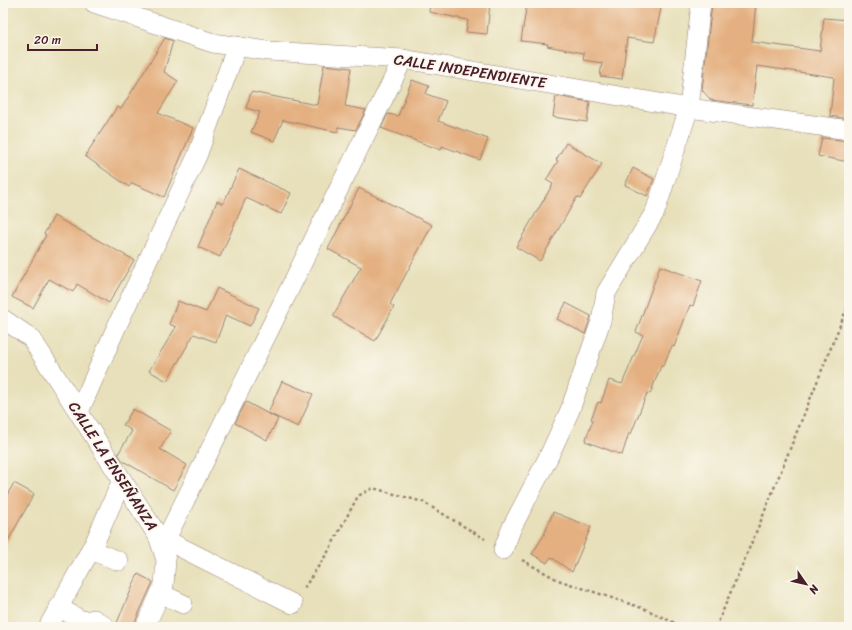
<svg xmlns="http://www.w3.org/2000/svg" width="852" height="630" font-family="Sriracha,sans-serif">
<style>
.building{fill:#e4b081}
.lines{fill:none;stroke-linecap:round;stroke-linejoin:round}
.minor-casing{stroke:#988072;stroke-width:20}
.path{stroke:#988072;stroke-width:2.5;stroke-dasharray:3 3;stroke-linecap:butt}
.minor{stroke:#fff;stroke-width:19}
.labels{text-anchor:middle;stroke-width:4;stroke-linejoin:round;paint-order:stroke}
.street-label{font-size:15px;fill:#4a1f2b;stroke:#fbf7ec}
</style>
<rect width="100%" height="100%" fill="#fbf7ec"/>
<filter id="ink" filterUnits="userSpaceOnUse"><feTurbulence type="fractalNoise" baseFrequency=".025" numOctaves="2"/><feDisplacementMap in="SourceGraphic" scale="8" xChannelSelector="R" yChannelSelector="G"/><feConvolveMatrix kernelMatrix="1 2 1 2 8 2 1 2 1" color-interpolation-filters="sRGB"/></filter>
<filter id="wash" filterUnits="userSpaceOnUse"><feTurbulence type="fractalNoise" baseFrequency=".012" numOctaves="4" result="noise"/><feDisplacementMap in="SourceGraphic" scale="16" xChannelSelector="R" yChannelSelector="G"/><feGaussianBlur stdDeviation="0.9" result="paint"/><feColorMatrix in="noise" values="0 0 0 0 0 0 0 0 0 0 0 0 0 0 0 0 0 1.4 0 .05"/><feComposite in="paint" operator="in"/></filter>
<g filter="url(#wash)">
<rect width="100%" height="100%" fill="#e7e0ba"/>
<g id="blocks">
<g class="building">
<path d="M430 3H490L487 34 466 32 468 20 429 12Z"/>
<path d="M527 3H662L654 42 627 38 622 79 600 76 602 63 583 60 584 53 547 46 548 44 521 41Z"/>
<path d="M712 3H756L752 42 820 51 824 18 849 20V119L830 116 834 77 757 66 752 105 711 100 702 90Z"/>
<path d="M165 38 173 41 164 72 178 81 158 113 193 128 164 197 132 183 129 187 85 156 117 107 121 109Z"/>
<path d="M324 65 351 68 345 106 366 110 356 130 338 127 337 132 283 120 274 141 251 132 260 112 246 108 251 92 317 105Z"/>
<path d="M412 80 429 86 426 94 446 101 438 121 488 139 480 160 442 146 441 150 381 128 388 114 398 116Z"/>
<path d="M556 96 590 102 587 122 553 117Z"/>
<path d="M822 138 849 141V162L818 156Z"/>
<path d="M566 143 602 164 580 199 577 197 540 261 516 247 553 184 546 180 558 161 556 160Z"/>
<path d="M633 168 654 179 647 196 625 185Z"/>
<path d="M239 169 291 193 281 214 246 198 220 257 198 247 217 201 223 204Z"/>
<path d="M359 188 432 225 390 304 394 307 375 341 333 316 361 267 328 249Z"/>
<path d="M54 216 134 260 109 303 77 284 73 292 49 279 33 308 12 297 46 235 44 234Z"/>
<path d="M660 266 702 281 693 306 690 305 674 347 672 346 663 366H661L650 394 647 393 631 434 629 433 622 455 585 441 593 420 591 419 598 402 601 403 609 380 622 384 643 335 636 332Z"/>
<path d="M217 288 259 308 250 326 226 315 216 342 194 334 167 381 149 371 176 327 169 324 178 301 206 312Z"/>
<path d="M566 303 591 316 585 334 557 319Z"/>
<path d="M282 381 313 394 298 427 268 413Z"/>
<path d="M246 402 278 419 267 440 235 423Z"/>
<path d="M133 409 171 431 160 449 187 465 173 490 123 461 118 454 132 431 123 425Z"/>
<path d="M14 483 34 494 3 550V502Z"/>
<path d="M553 512 591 527 572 572 551 557 547 563 532 554 544 535Z"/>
<path d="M138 574 153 582 135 622 134 627H117L116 625Z"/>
</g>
</g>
</g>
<g filter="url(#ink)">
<use href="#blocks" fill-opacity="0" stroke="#988072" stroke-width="1"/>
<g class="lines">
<g class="minor-casing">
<g id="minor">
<path d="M94 3 213 43 268 51 403 59 689 108 849 130"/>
<path d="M3 319 31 338 158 536 293 604"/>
<path d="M79 412 116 328 197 156 237 46"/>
<path d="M165 541 403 59"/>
<path d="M90 550 119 561"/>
<path d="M503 550 512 527 548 458 570 410 601 321 606 293 655 212 689 108 701 3"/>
<path d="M160 593 183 604"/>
<path d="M58 607 83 621 94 619 106 627"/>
<path d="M48 627 95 542 122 480"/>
<path d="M145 627 164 585 166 560 158 536"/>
</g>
</g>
<g class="path">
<path d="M522 560 558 580 645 609 683 627"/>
<path d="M304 588 328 552 358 496 373 488 423 502 485 539"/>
<path d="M716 627 762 518 849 303"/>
</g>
<use href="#minor" class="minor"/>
</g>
</g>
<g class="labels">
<g class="street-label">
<text transform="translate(470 71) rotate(9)" y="5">CALLE INDEPENDIENTE</text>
<text transform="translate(113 466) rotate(57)" y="5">CALLE LA ENSEÑANZA</text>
</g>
</g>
<rect width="852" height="630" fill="none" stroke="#fbf7ec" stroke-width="16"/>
<g transform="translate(806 584) rotate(124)" stroke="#fbf7ec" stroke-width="3" paint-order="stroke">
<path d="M0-3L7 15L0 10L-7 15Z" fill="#4a1f2b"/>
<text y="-6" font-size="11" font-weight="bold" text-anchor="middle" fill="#4a1f2b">N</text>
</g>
<path d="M28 44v6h69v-6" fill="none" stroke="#4a1f2b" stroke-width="2"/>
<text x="34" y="44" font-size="12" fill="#4a1f2b" stroke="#fbf7ec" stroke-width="3" paint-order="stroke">20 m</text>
</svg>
